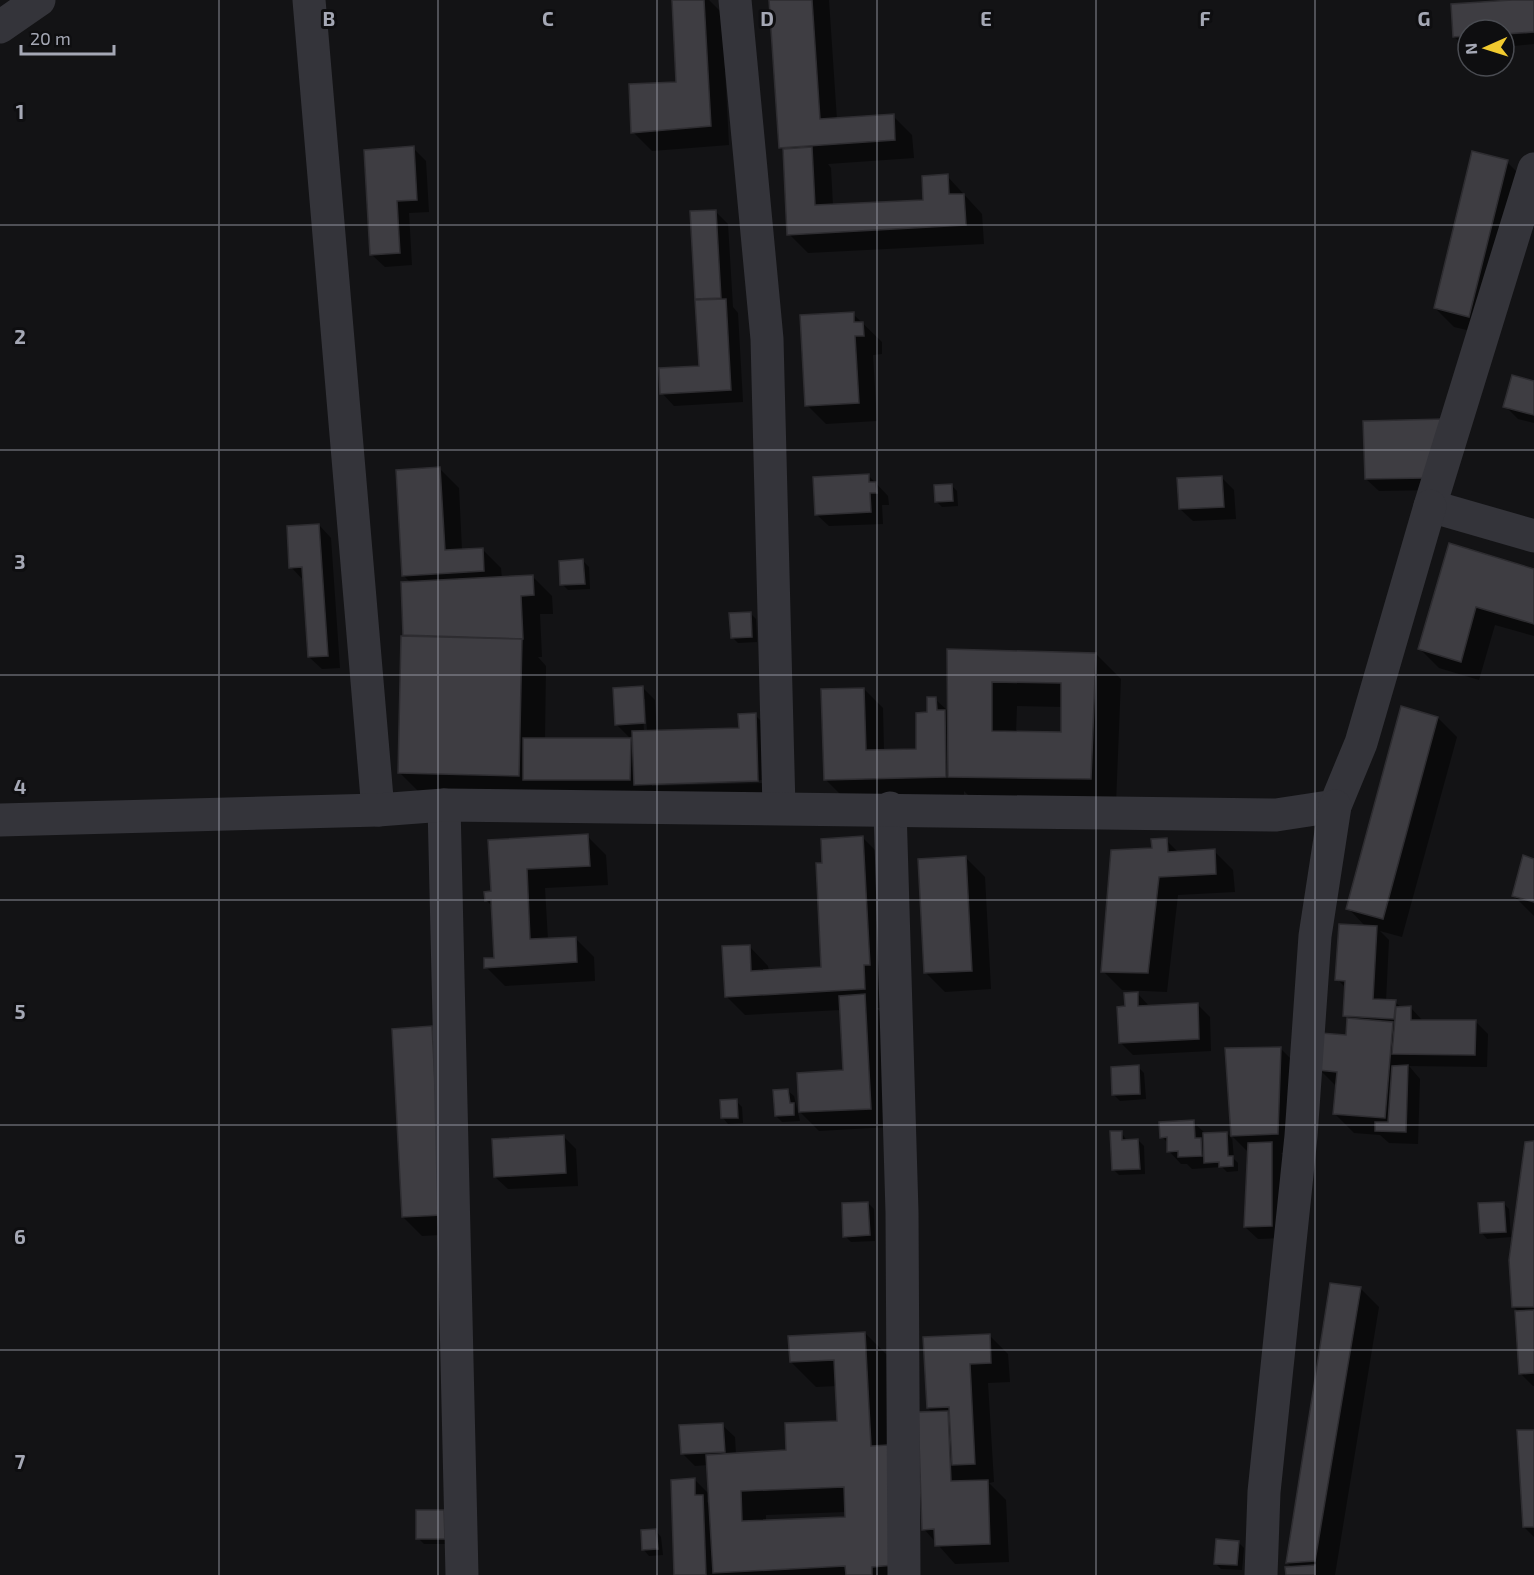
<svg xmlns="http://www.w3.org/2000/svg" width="1534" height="1575" font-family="'Exo 2',sans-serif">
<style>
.shadow{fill:#0007;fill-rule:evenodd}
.building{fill:#3e3d42;stroke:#2e2d31;stroke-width:1.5;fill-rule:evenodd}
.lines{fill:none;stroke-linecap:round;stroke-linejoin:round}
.street{stroke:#34343a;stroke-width:33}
.grid{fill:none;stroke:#a5a8b5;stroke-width:1.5;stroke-opacity:0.55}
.grid-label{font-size:20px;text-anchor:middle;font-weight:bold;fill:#a5a8b5;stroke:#0e0e10;stroke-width:6;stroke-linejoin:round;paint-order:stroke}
</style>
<rect width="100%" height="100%" fill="#131315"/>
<g class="shadow">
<path d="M673 0H709L722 13 729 145 652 151 633 132 678 83Z"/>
<path d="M771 0H829L837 120 893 116 912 135 914 158 828 164 831 168 833 206 925 201 947 176 982 214 984 244 808 253 789 234Z"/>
<path d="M1534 0V30L1504 32V30H1468V35H1464V38H1468V49L1454 37 1452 6Z"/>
<path d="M1534 33V44L1504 47V35Z"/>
<path d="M413 148 426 161 429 212 409 213 412 265 385 267 372 255Z"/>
<path d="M1507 162 1526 181 1488 335 1454 327 1435 308Z"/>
<path d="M716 212 728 224 733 307 738 313 743 402 674 406 662 393 700 367 692 213Z"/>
<path d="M853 314 882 342V354L873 355 877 421 826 424 807 405Z"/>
<path d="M1534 382V423L1518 419 1505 406Z"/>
<path d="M1365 423 1440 490 1379 491 1366 479Z"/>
<path d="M440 469 459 488 462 550 482 549 501 568 502 579 533 577 552 596 553 614H540L542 657H538L546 666 545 739 630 740 634 744V736L629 737 616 724 643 688 655 700 657 732 740 730 755 715 774 734 776 800 425 798 400 773 408 638 405 635 411 583 403 575ZM642 699H645L647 731H644ZM765 780V783L652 786V783Z"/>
<path d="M868 475 888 496 889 505H882L883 524 829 526 816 514Z"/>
<path d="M1221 477 1234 490 1236 519 1193 521 1180 509Z"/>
<path d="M951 485 957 491 958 506 942 507 936 501Z"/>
<path d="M319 525 331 538 340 668 322 669 309 657 304 581 291 567Z"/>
<path d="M1450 545 1534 570V636L1495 625 1479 680 1439 668 1420 649Z"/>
<path d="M583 561 589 567 590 589 568 590 562 584Z"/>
<path d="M750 613 756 619 757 642 738 643 732 637Z"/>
<path d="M948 650 1096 654 1121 679 1116 804 975 802 964 791V796L844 798 825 779 864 689 883 708 884 751 918 750 935 699 949 712ZM1017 706 1063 707V734L1016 733Z"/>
<path d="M1438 718 1457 737 1402 937 1380 931 1389 940 1386 1001 1395 1002 1402 1008 1410 1007 1423 1021H1475L1488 1034 1487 1067 1409 1066 1420 1079 1418 1144 1389 1143 1380 1135 1354 1133 1335 1114 1337 1087 1320 1070 1347 1037 1346 988 1337 979 1366 927 1348 908Z"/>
<path d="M587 836 606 855 608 885 545 888 548 940 575 938 594 957 595 981 505 986 486 967 496 959 493 907 486 900 492 893 490 841Z"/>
<path d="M863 838 882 857 883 1008H877L883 1015 889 1127 819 1131 800 1112 844 1072 841 1010 745 1015 726 996 749 946 768 966 769 972 823 969V864Z"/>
<path d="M1166 840 1179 853 1214 851 1233 870 1235 892 1178 895 1167 992 1122 990 1103 971Z"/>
<path d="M966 858 985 877 991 989 945 992 926 973Z"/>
<path d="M1534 860V916L1514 896Z"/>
<path d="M1137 993 1150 1007 1197 1004 1210 1017 1211 1051 1133 1055 1120 1042Z"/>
<path d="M432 1028 451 1047 460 1234 422 1236 403 1217Z"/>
<path d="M1280 1048 1299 1067 1297 1152 1281 1153 1284 1156V1238L1258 1239 1245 1227 1249 1153 1232 1136 1234 1159 1238 1163V1171L1227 1172 1222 1167 1192 1169 1187 1164H1181L1169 1151 1168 1143 1162 1137 1193 1122 1206 1134 1227 1133 1232 1139 1227 1050Z"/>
<path d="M1138 1067 1144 1073 1146 1099 1120 1101 1114 1095Z"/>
<path d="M788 1091 794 1096 800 1121 782 1122 776 1116Z"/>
<path d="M736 1101 742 1107 743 1123 728 1124 723 1118Z"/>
<path d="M1121 1132 1127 1141 1138 1140 1144 1146 1145 1174 1119 1175 1113 1169Z"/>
<path d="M563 1136 576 1149 578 1186 508 1189 495 1177Z"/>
<path d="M1534 1143V1386H1533L1520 1373 1517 1310 1513 1306Z"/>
<path d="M868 1203 874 1209 875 1241 851 1242 845 1236Z"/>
<path d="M1503 1203 1509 1209 1511 1237 1487 1239 1482 1233Z"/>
<path d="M1360 1288 1379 1307 1335 1575H1287L1293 1568 1287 1563Z"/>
<path d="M865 1333 890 1358 918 1575H676L695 1480 708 1493 707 1502 711 1505 708 1465 695 1466 682 1453 722 1425 735 1437 736 1455 788 1452 839 1423 837 1386 816 1387 791 1362ZM846 1512 847 1519 766 1522V1515Z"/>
<path d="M989 1335 1008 1354 1010 1382 988 1383 994 1482 989 1483 1006 1500 1009 1562 955 1564 924 1529 933 1413 928 1408Z"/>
<path d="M1534 1431V1537L1524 1527Z"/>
<path d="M418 1511 450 1544H424L418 1538Z"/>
<path d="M656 1531 661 1537 663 1555 649 1556 644 1550Z"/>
<path d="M1238 1542 1244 1548 1242 1570 1221 1569 1215 1563Z"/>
</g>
<g class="building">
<path d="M672 0H704L711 126 631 133 629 84 676 82Z"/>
<path d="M769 0H812L820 119 894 114 895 140 779 148Z"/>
<path d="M1512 0H1534V32L1504 34V30H1468V36L1453 37 1451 4Z"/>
<path d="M414 146 417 200 397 201 400 253 370 255 364 150Z"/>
<path d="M812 147 815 205 923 200 922 176 948 174 949 194H964L966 225 787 235 783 149Z"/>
<path d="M1472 151 1508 160 1469 317 1434 308Z"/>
<path d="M716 210 721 298 695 299 690 211Z"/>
<path d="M726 299 731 390 660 394 659 368 699 366 695 300Z"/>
<path d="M854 312V322H863L864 336H855L859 403 805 406 800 315Z"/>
<path d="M1512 375 1534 381V415L1503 407Z"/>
<path d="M1444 419 1427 478 1365 479 1363 421Z"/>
<path d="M440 467 445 550 483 548 484 571 402 576 396 470Z"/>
<path d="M869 474V482H876L877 493H870L871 512 815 515 813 477Z"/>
<path d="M1222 476 1224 507 1179 509 1177 478Z"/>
<path d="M952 484 953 501 935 502 934 485Z"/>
<path d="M319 524 328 656 308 657 302 567 289 568 287 526Z"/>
<path d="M1449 543 1534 569V624L1476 607 1461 662 1418 649Z"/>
<path d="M583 559 585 584 560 585 559 561Z"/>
<path d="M533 575 534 595 521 596 523 639 403 635 401 582Z"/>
<path d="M751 612 752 637 731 638 729 613Z"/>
<path d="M401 636 522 639 519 776 398 773Z"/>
<path d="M947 649 1096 653 1091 779 948 777ZM992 682 1061 683V732L992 731Z"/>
<path d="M643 686 645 723 615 725 613 688Z"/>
<path d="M864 688 866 750 916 749V713L927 712V697H936L937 710H945L946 777 824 780 821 689Z"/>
<path d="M1401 706 1438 717 1383 919 1346 909Z"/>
<path d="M756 713 758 781 634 785 632 731 739 728 738 714Z"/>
<path d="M523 738H631L630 780H523Z"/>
<path d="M588 834 590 866 527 869 530 939 576 937 577 962 484 968V958H494L491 900 485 901 484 892 491 891 488 840Z"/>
<path d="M863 836 870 965H864L865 989 725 997 722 946 750 945 751 971 821 967 816 863H822L821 839Z"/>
<path d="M1167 838 1168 852 1215 849 1216 874 1159 877 1148 973 1101 972 1111 850 1152 848 1151 839Z"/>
<path d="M1523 855 1534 859V902L1512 896Z"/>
<path d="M966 856 972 971 924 973 918 859Z"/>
<path d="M1339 924 1377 926 1373 999 1396 1000 1394 1019 1343 1016 1345 981 1335 980Z"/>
<path d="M1138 992V1006L1198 1003 1199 1039 1119 1043 1117 1007 1125 1006 1124 993Z"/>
<path d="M865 994 871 1109 799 1112 797 1073 843 1070 839 996Z"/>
<path d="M1411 1006V1020H1476L1475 1055 1392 1054 1396 1007Z"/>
<path d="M1347 1018 1393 1022 1385 1118 1333 1114 1337 1072 1318 1070 1321 1033 1346 1035Z"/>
<path d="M432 1026 442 1215 402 1217 392 1029Z"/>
<path d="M1281 1047 1278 1134 1231 1136 1225 1048Z"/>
<path d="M1139 1065 1140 1094 1112 1095 1111 1067Z"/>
<path d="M1408 1065 1406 1132 1375 1131V1122H1388L1392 1066Z"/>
<path d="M788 1089 790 1103H794V1115L775 1116 773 1090Z"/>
<path d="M737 1099 738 1118H721L720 1100Z"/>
<path d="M1194 1120 1195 1138H1201L1202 1156 1178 1157V1151L1167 1152V1137L1160 1138 1159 1122Z"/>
<path d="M1110 1131H1122V1140L1138 1139 1140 1169 1112 1170Z"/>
<path d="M1227 1132 1228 1156H1233V1166L1219 1167V1162L1204 1163 1203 1133Z"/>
<path d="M564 1135 566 1173 494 1177 492 1139Z"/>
<path d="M1534 1141V1307H1512L1509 1260 1525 1142Z"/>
<path d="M1272 1142V1226L1244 1227 1248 1143Z"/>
<path d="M868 1202 870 1235 843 1237 842 1203Z"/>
<path d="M1504 1202 1506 1232 1480 1233 1478 1203Z"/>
<path d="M1330 1283 1361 1287 1315 1561 1286 1563Z"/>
<path d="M1534 1310V1373L1519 1374 1515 1311Z"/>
<path d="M865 1332 871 1446 888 1445 894 1565 872 1567V1575H846L845 1566 713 1573 706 1455 786 1450 785 1423 837 1421 834 1360 790 1362 788 1336ZM844 1487 845 1517 742 1521 741 1491Z"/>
<path d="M990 1334 991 1363 970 1364 975 1464 952 1465 949 1407 927 1408 923 1337Z"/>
<path d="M948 1411 951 1481 988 1480 990 1544 935 1546 934 1529 922 1530 918 1412Z"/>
<path d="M723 1423 725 1452 681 1454 679 1425Z"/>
<path d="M1517 1430H1534V1527H1523Z"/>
<path d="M695 1478V1495H703L706 1575H674L671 1480Z"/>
<path d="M416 1510H444L445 1539H416Z"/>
<path d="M656 1529 658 1549 642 1550 641 1530Z"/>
<path d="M1216 1539 1239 1541 1237 1565 1214 1564Z"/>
<path d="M1315 1565V1575H1286L1285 1567Z"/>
</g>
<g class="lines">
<g class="street">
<path d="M309 0 378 810"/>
<path d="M735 0 767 339 779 808"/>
<path d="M0 27 39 0"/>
<path d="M1534 169 1430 506 1534 536"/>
<path d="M444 805 462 1575"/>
<path d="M890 808 902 1212 904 1575"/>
<path d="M0 820 378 810 444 805 1276 815 1335 806 1361 743 1430 506"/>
<path d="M1261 1575 1264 1492 1301 1136 1315 936 1335 806"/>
</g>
</g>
<path class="grid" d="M219 0V1575M438 0V1575M657 0V1575M877 0V1575M1096 0V1575M1315 0V1575M0 225H1534M0 450H1534M0 675H1534M0 900H1534M0 1125H1534M0 1350H1534"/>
<g class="grid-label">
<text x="329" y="26">B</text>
<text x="548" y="26">C</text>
<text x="767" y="26">D</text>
<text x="986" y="26">E</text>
<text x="1205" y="26">F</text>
<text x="1424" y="26">G</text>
<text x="20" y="119">1</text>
<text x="20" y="344">2</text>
<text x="20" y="569">3</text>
<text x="20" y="794">4</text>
<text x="20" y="1019">5</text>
<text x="20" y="1244">6</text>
<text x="20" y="1469">7</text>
</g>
<g transform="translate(1486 48) rotate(267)"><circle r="28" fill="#0e0e10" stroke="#4a4c52" stroke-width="1.5"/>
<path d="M0-4.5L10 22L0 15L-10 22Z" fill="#f1ca2f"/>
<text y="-9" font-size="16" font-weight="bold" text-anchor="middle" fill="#a5a8b5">N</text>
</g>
<path d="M21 45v9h93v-9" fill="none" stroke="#a5a8b5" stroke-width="3"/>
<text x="30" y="45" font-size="18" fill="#a5a8b5" stroke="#0e0e10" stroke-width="4.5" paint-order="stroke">20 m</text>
</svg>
